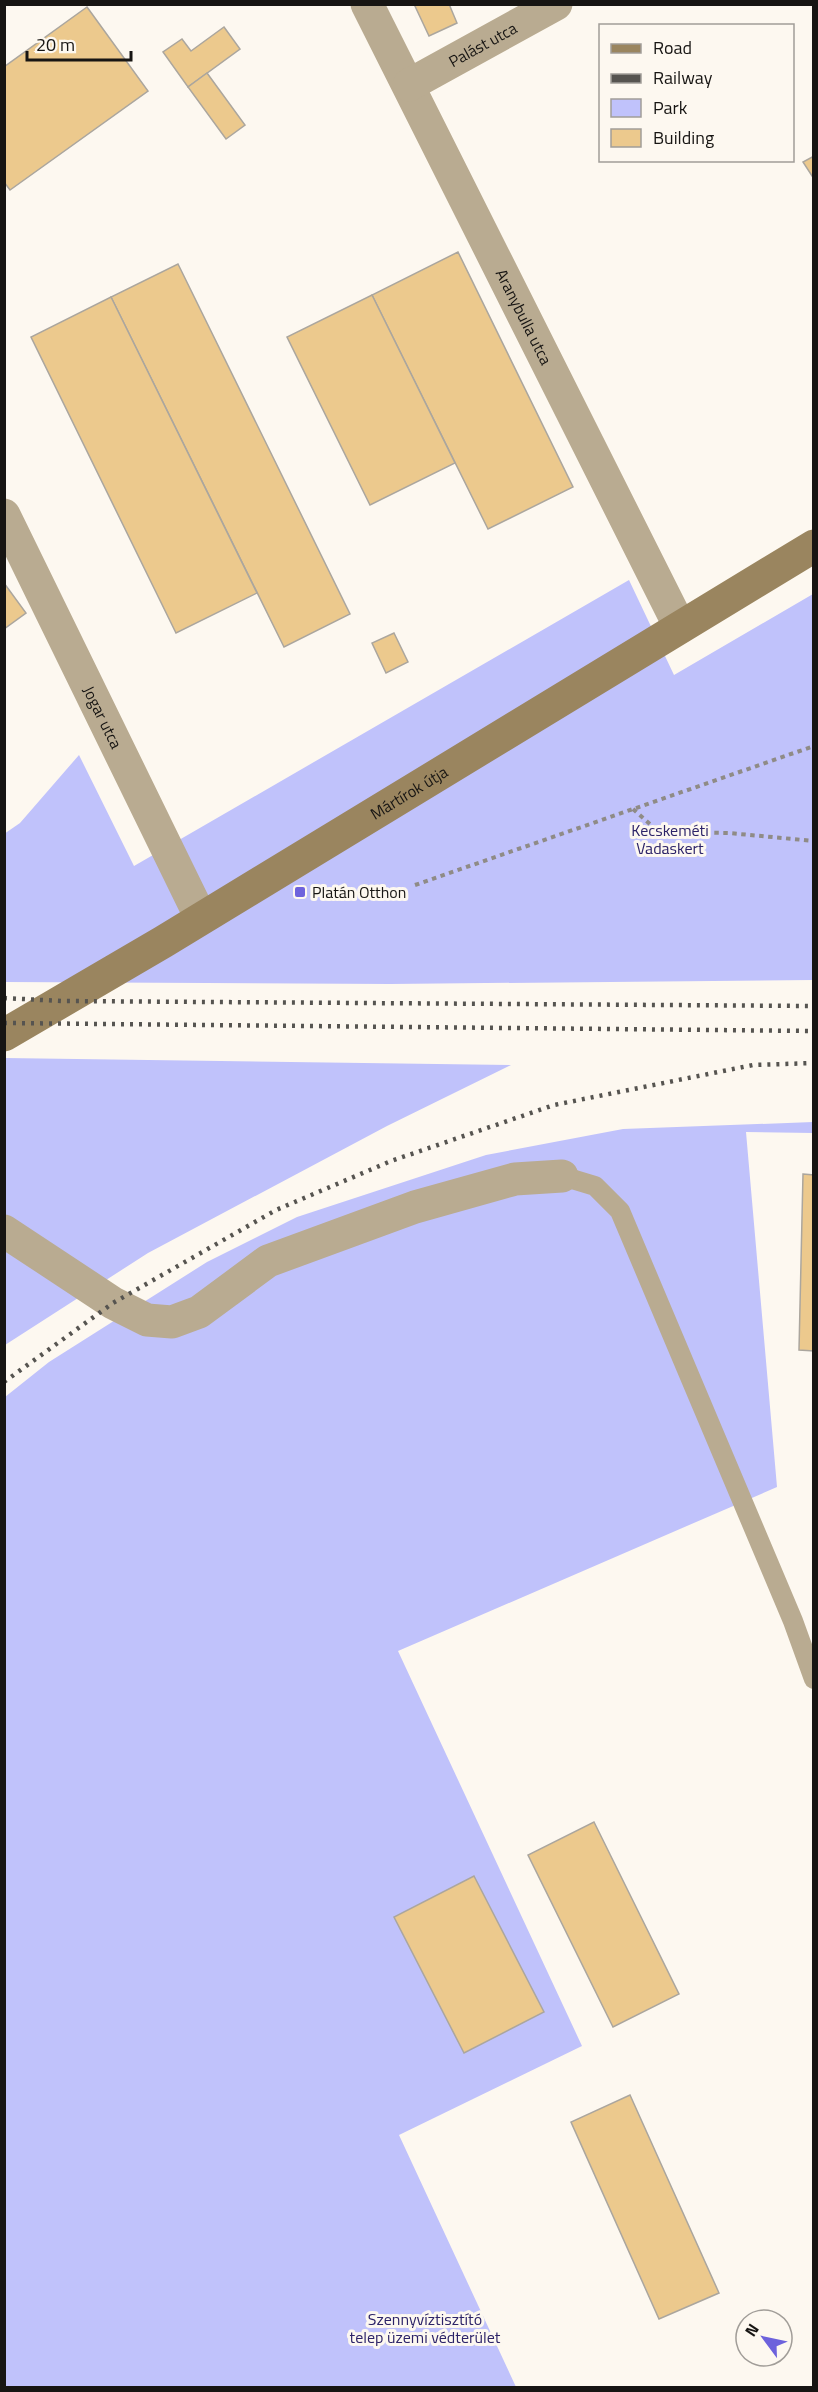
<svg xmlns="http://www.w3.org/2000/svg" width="818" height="2392" font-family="'Titillium Web',sans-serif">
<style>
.green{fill:#c0c2fb}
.building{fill:#ecc98d;stroke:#aba69e;stroke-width:1.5}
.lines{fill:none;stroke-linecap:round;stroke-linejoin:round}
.path{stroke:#8f8b86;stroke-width:4;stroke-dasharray:4.5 4.5;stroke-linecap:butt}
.lane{stroke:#b9ab91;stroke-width:20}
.street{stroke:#b9ab91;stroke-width:33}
.secondary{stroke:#9a855f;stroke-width:33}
.rail{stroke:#565450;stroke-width:4.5;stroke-dasharray:3 6;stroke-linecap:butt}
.poi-dot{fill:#6d62dc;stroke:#fdf8f0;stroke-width:2}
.labels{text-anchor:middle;stroke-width:6;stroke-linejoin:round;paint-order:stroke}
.street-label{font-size:16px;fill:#171513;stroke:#fdf8f0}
.park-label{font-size:16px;fill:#2c2368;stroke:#fdf8f0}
.poi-label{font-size:16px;fill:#171513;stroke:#fdf8f0;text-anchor:start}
</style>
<rect width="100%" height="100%" fill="#fdf8f0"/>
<g class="green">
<path d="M629 580 674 675 813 594V980L390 984 5 982 4 834 20 823 79 755 134 866Z"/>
<path d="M5 1058 511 1065 387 1126 148 1253 5 1345Z"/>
<path d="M813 1122V1133L746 1132 777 1487 398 1651 582 2046 399 2135 516 2387 5 2388V1397L49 1362 207 1262 297 1217 486 1155 623 1129Z"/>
</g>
<g class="building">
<path d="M414 4H449L457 23 429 36Z"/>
<path d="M87 7 148 91 10 190 4 182V67Z"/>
<path d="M224 27 240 49 188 87 163 52 182 39 191 51Z"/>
<path d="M207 73 245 125 226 139 188 87Z"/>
<path d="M814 156V179L803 162Z"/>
<path d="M458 252 573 487 488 529 372 295Z"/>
<path d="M178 264 350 614 284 647 111 297Z"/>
<path d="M372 295 455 463 370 505 287 337Z"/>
<path d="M111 297 257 593 176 633 31 337Z"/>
<path d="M4 583 26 613 4 629Z"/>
<path d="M394 633 408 662 386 673 372 643Z"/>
<path d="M803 1174 814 1175V1351L799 1350Z"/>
<path d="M594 1822 679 1994 613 2027 528 1855Z"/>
<path d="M474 1876 544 2012 464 2053 394 1917Z"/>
<path d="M630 2095 719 2293 659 2319 571 2122Z"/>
</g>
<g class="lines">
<g class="path">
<path d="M633 809 659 832 729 833 814 841"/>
<path d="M415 885 814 746"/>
</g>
<path class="lane" d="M562 1176 595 1186 620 1211 793 1621 814 1679"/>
<g class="street">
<path id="s1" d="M367 4 680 627"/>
<path id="s2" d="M409 85 556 4"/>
<path id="s3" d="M4 515 201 918"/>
<path d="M4 1231 113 1303 147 1320 172 1322 199 1312 268 1261 415 1207 515 1179 562 1176"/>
</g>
<path class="secondary" id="s4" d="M4 1035 163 942 814 546"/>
<g class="rail">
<path d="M4 998 61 1001 814 1006"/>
<path d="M4 1023 814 1031"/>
<path d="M4 1382 113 1303 276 1210 391 1161 554 1105 753 1065 814 1063"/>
</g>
</g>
<rect class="poi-dot" x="294" y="886" width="12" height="12" rx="3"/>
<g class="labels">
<g class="street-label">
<text dy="6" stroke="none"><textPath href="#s2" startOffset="84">Palást utca</textPath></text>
<text dy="6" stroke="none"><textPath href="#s1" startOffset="350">Aranybulla utca</textPath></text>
<text dy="6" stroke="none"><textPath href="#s3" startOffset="225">Jogar utca</textPath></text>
<text dy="6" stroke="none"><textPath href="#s4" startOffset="472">Mártírok útja</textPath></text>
</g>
<g class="park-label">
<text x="670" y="836">Kecskeméti<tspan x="670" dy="18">Vadaskert</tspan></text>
<text x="425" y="2325">Szennyvíztisztító<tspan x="425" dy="18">telep üzemi védterület</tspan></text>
</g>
<g class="poi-label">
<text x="312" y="898">Platán Otthon</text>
</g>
</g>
<rect width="818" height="2392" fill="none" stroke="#171513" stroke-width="12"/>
<rect x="599" y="24" width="195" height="138" fill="#fdf8f0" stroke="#a19d98" stroke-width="1.5"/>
<rect x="611" y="44" width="30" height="9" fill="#9a855f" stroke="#a19d98" stroke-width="1.5"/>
<text x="653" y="54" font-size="18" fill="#171513">Road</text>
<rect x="611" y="74" width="30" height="9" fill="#565450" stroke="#a19d98" stroke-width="1.5"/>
<text x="653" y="84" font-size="18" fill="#171513">Railway</text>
<rect x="611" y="99" width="30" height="18" fill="#c0c2fb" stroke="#a19d98" stroke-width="1.5"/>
<text x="653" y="114" font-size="18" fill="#171513">Park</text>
<rect x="611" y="129" width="30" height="18" fill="#ecc98d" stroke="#a19d98" stroke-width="1.5"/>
<text x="653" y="144" font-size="18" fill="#171513">Building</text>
<g transform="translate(764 2338) rotate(303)"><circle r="28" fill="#fdf8f0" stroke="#a19d98" stroke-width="1.5"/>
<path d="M0-4.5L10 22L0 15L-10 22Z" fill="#6d62dc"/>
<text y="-9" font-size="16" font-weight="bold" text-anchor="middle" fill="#171513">N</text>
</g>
<path d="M27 51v9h104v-9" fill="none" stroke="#171513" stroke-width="3"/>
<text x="36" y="51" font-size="18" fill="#171513" stroke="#fdf8f0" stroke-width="4.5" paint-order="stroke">20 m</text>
</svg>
